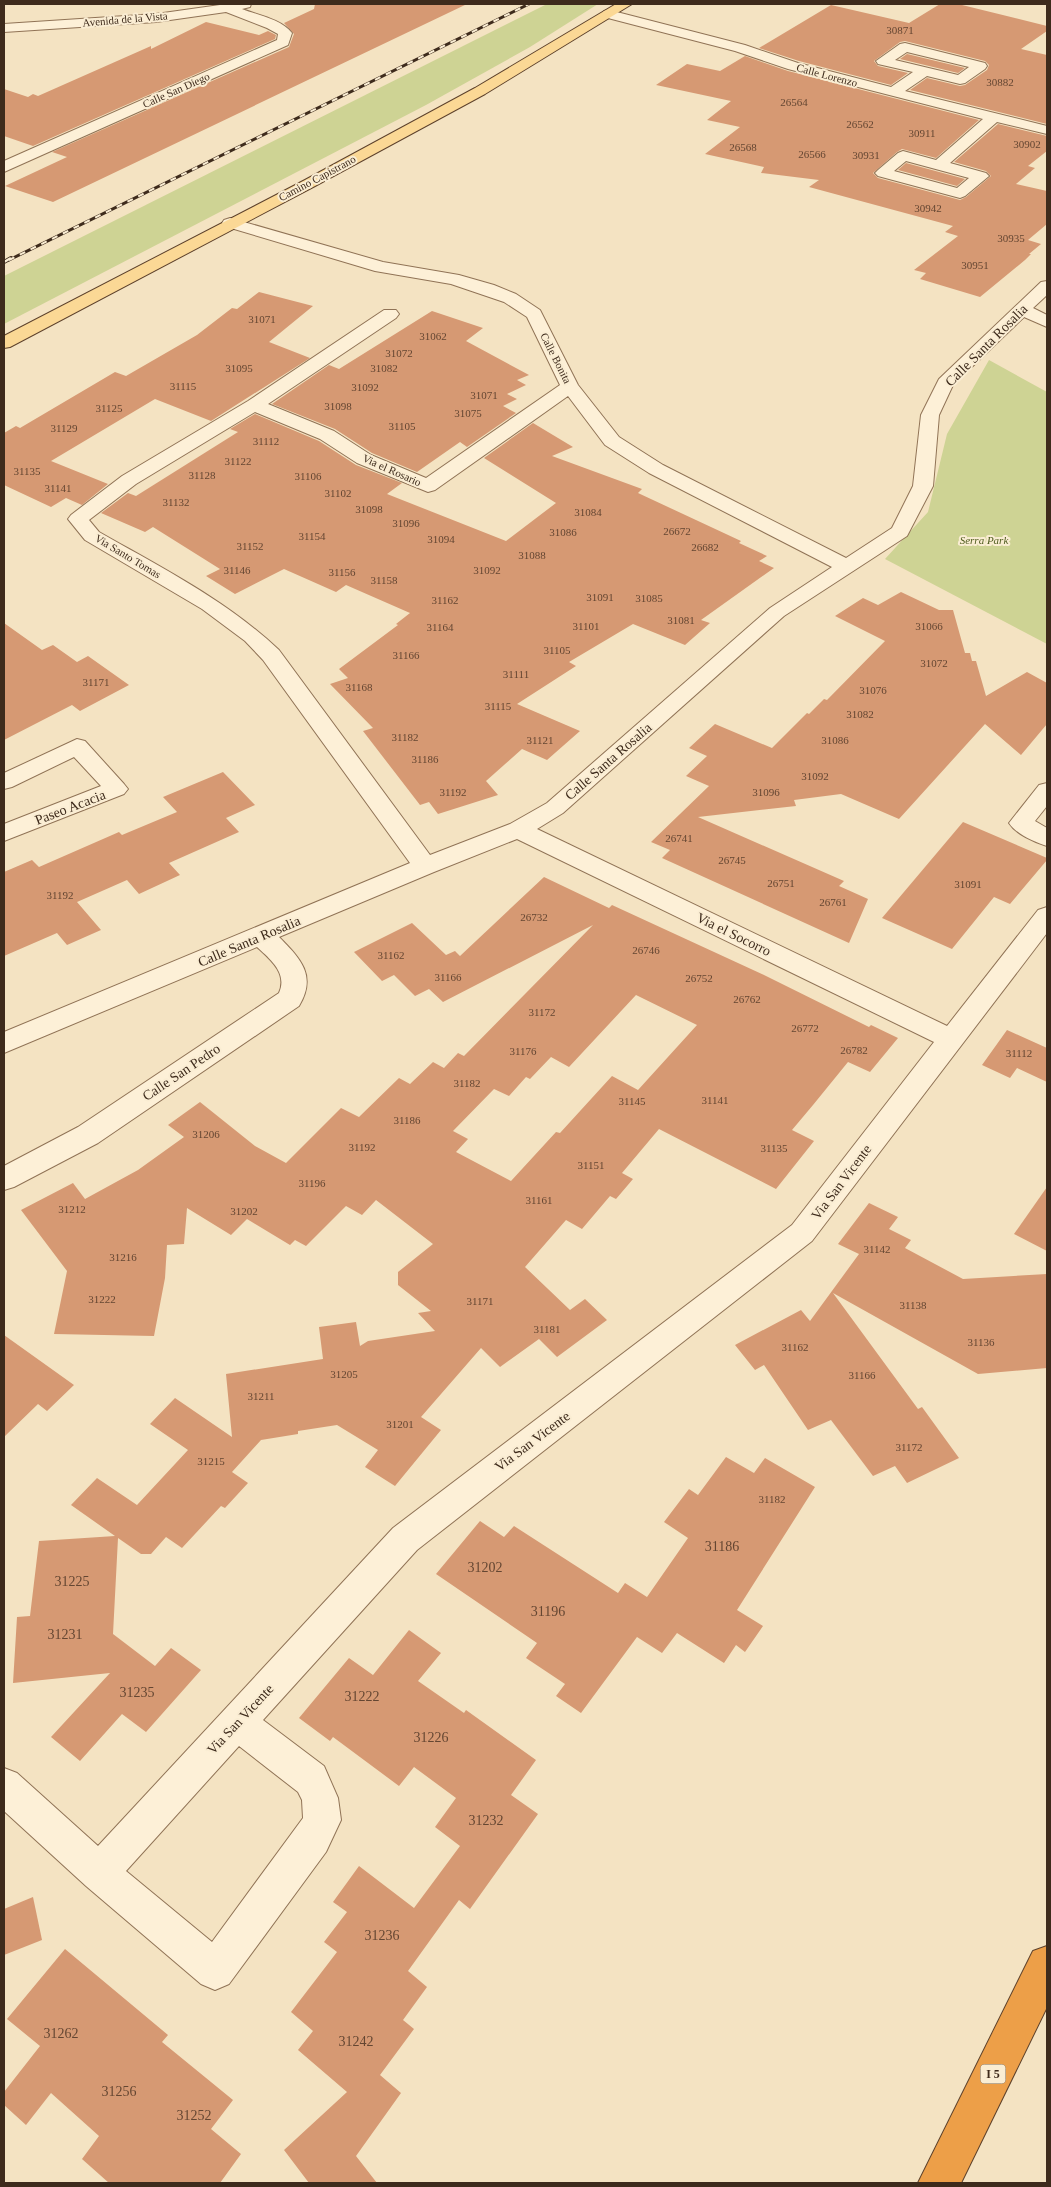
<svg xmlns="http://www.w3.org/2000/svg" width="1051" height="2187" font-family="'Times New Roman',serif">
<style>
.green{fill:#ced394}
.building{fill:#d69973;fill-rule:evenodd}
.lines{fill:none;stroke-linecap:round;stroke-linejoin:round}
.minor-casing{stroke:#907356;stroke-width:2}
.major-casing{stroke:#5d412b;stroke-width:2}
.highway-casing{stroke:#5d412b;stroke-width:2}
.minor{fill:#fdf0d7;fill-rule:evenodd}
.major{fill:#fbd895;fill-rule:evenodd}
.highway{fill:#ed9f48;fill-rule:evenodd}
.rail-far1-casing{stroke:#3e2b1c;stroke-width:3}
.rail-casing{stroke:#3e2b1c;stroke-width:4}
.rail-far1{stroke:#faedd3;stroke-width:2;stroke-dasharray:6;stroke-linecap:butt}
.rail{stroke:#faedd3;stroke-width:2.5;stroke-dasharray:8;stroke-linecap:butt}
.labels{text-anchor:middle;stroke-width:4;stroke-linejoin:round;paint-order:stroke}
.far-street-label{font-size:11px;fill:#3e2b1c;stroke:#faedd3}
.number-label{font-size:11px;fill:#644632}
.far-park-label{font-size:11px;font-style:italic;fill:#505d20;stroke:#faedd3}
.shield{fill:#faedd3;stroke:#766553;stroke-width:1}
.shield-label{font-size:12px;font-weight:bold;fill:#3e2b1c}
.street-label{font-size:14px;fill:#3e2b1c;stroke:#faedd3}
.near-number-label{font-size:14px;fill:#644632}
</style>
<rect width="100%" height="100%" fill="#f4e3c2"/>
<g class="green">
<path d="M547 4H598L530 47 426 105 4 324V276Z"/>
<path d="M989 360 1047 392V644L885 559 928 512 947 434Z"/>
</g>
<g class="building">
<path d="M315 4H467L53 202 5 186 67 157 52 152 289 47 294 34 284 23 314 9Z"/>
<path d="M940 4H958L1047 26V31L1021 49 1047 55V124L910 90 927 78 960 86 965 85 987 70 989 65 985 61 905 41 900 42 874 61 878 66 908 73 891 85 799 61 759 48 831 5 909 23Z"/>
<path d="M206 22 259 35 268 31 276 35 275 39 33 146 4 136V89L28 97 33 94 38 96 151 46V49Z"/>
<path d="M907 54 965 68 958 73 900 59Z"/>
<path d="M745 56 788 71 979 120 936 158 902 149 897 152 873 173 878 178 960 200 966 197 991 176 986 171 954 162 998 124 1047 136V151L1028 166 1035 168 1016 184 1047 191V224L1028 240 1041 244 1029 254H1031L1025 260 980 297 920 279 926 273 914 270 958 236 945 232 953 226 809 187 819 180 761 173 764 167 705 154 740 127 707 120 731 101 656 85 687 64 720 71Z"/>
<path d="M906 163 965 179 957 186 898 170Z"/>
<path d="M259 292 313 306 269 342 310 358 211 421 155 399 51 461 108 484 82 505 66 498 51 507 4 485V433L16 426 20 428 115 372 126 376 197 335 232 308 237 309Z"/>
<path d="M432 311 483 328 466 341 529 375 517 380 526 385 507 394 517 399 503 406 516 413 467 447 460 442 417 472 372 453 335 429 272 404 329 365 339 369Z"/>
<path d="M255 414 319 441 356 465 402 483 387 494 506 541 556 503 484 458 533 423 573 447 552 456 642 489 638 493 741 541 739 543 767 556 759 561 774 568 701 620 710 623 685 645 633 624 569 662 576 666 517 704 580 731 547 760 522 749 486 781 498 795 438 814 429 802 420 805 363 731 373 728 330 684 348 678 339 669 398 625 396 624 410 613 346 585 336 592 284 569 235 594 206 576 220 569 153 527 145 532 101 513 128 493 136 496 238 432 230 429Z"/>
<path d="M901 592 939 610H953L965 653H970L972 661H976L986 696 1027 672 1047 683V724L1021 755 985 724 899 819 841 794 794 800 796 806 698 817 844 881 839 886 868 899 849 943 662 858 670 850 651 842 709 786 686 776 707 756 689 748 715 724 772 748 807 713 809 714 824 699 827 700 885 641 835 616 863 598 878 605Z"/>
<path d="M4 623 42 650 53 645 77 662 88 656 129 685 80 711 72 705 4 740Z"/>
<path d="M223 772 255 805 226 818 239 832 169 863 180 875 139 894 127 880 77 902 101 930 67 945 57 933 4 956V872L32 860 39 867 119 832 122 835 177 812 163 797Z"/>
<path d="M963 822 1047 858V860L1010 904 994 897 952 949 882 918Z"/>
<path d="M544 877 609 908 612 905 764 975 869 1027 871 1025 898 1038 870 1072 848 1062 813 1105 792 1130 814 1141 776 1189 659 1129 622 1173 633 1179 616 1199 610 1196 582 1229 566 1220 525 1267 570 1310 585 1299 607 1320 557 1357 539 1339 500 1367 481 1348 421 1417 441 1430 395 1486 365 1467 378 1450 337 1425 298 1431V1434L261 1440 232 1472 248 1483 225 1508 221 1506 182 1548 166 1537 151 1554H141L118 1538 113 1634 155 1666 171 1648 201 1670 146 1732 122 1714 80 1761 51 1737 110 1673 13 1683 17 1617 30 1616 39 1541 115 1536 71 1505 97 1478 137 1505 188 1450 150 1424 175 1398 232 1437 226 1374 323 1359 319 1327 356 1322 360 1346 368 1341 435 1331 418 1313 431 1311 398 1285V1272L433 1244 376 1200 362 1215 346 1206 306 1246 295 1240 290 1245 247 1219 231 1235 187 1208 184 1244 167 1245 165 1278 154 1336 54 1334 67 1271 21 1210 73 1183 85 1199 138 1170 184 1137 168 1125 200 1102 255 1146 286 1163 341 1108 359 1117 399 1078 410 1084 433 1062 444 1068 458 1053 464 1056 593 925 443 1002 429 989 415 996 394 975 382 981 354 952 412 923 446 955 455 951 460 956ZM636 995 697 1025 638 1090 612 1076 560 1133 556 1132 511 1181 456 1152 468 1139 453 1131 494 1089 509 1096 526 1077 530 1079 551 1057 569 1067Z"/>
<path d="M1007 1030 1047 1048V1082L1017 1068 1010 1078 982 1065Z"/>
<path d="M1047 1187V1251L1014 1234Z"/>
<path d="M869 1203 898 1217 889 1229 911 1240 905 1248 963 1279 1047 1274V1368L978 1374 833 1293 918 1409 922 1407 959 1458 907 1483 895 1466 873 1476 831 1420 808 1430 764 1365 755 1370 735 1345 801 1310 810 1321 859 1254 838 1244Z"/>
<path d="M4 1335 74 1385 47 1411 38 1404 4 1437Z"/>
<path d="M726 1457 754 1473 765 1458 815 1487 737 1610 763 1626 745 1652 736 1645 724 1663 677 1633 662 1653 637 1637 581 1713 556 1696 565 1684 526 1658 537 1643 436 1574 480 1521 504 1537 514 1526 618 1593 625 1583 647 1597 688 1538 664 1522 689 1489 698 1495Z"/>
<path d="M409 1630 441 1653 418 1681 464 1713 466 1710 536 1760 511 1795 538 1814 470 1909 459 1900 408 1971 427 1987 403 2020 414 2029 380 2075 401 2093 356 2156 377 2183H309L284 2150 347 2092 298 2050 313 2031 291 2012 337 1952 324 1942 347 1912 333 1902 359 1866 414 1908 460 1846 435 1827 456 1798 414 1767 399 1786 333 1737 330 1741 299 1718 349 1658 373 1675Z"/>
<path d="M33 1897 42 1940 4 1955V1909Z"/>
<path d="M65 1949 168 2035 162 2042 233 2100 211 2129 241 2154 220 2183H109L82 2159 99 2136 51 2093 26 2125 4 2105V2092L40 2046 7 2019Z"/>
</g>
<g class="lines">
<g class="minor-casing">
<g id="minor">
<path d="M227 4H251L250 7 242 9C257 15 281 19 292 33L288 45 4 172V161L277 40 278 34 267 28 226 12 156 22 4 32V24L156 14Z"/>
<path d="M609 10 745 45 798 63 891 87 913 72 878 64 876 61 900 44 905 43 985 63 987 66 985 69 965 83 960 84 927 76 905 91 1047 126V134L997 122 950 163 986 173 989 176 965 196 960 198 878 176 875 173 878 170 898 153 903 151 936 160 983 119 788 69 735 51 604 17 602 14 604 11ZM907 52 969 67 958 75 895 60ZM906 161 969 178 957 188 894 171Z"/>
<path d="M230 218 383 262 459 275 494 285 516 294 540 310 578 385 619 437 663 465 846 558 892 528 913 486 921 415 939 379 1041 282 1047 281V295L1033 308 1047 315V327L1024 317 953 385 939 415 933 486 907 536 784 616 563 813 537 829 947 1026 1038 910 1047 907V933L812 1241 417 1550 263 1720 324 1766 338 1798 341 1820 326 1852 229 1984 215 1990 201 1984 86 1886 4 1811V1768L17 1773 98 1846 393 1528 792 1225 934 1042 517 839 434 872 279 937C301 959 317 976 299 1006L98 1143 14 1187 4 1190V1166L78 1127 279 993C288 973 270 959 257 947L4 1053V1032L410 863 263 660 245 641 202 609 85 540 68 519 71 515 122 476 248 401 384 310H396L399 314 396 318 268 404 334 431 371 455 426 478 560 385 527 317 504 302 451 284 375 271 224 226 222 223 224 220ZM568 396 605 445 649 473 832 567 770 608 547 803 510 824 430 855 279 650C226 600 162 568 99 532L89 520 136 484 255 412 320 439 357 463 428 492 435 490ZM239 1746 298 1792 302 1800 303 1818 212 1942 126 1871Z"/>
<path d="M77 739 85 741 124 784 128 789 124 794 4 841V824L101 786 74 757 12 787 4 789V773Z"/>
<path d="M1047 783V806L1035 821 1047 828V846C1034 842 1016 834 1009 823L1039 785Z"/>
</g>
</g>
<g class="major-casing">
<path id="major" d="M616 4H632L485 94 315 186 10 347 4 348V336L305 180 475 88Z"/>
</g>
<g class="highway-casing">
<path id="highway" d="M1047 1946V2007L961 2183H918L1033 1951Z"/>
</g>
<use href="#minor" class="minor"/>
<use href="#major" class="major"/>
<use href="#highway" class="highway"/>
<g class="rail-far1-casing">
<path id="rail-far1" d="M9 260 529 4"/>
</g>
<g class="rail-casing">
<path id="rail" d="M4 262 11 258"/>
</g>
<use href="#rail-far1" class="rail-far1"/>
<use href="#rail" class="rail"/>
</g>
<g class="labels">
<g class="far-street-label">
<text transform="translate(125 19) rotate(-5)" y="4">Avenida de la Vista</text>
<text transform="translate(827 75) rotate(15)" y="4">Calle Lorenzo</text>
<text transform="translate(176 90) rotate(-24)" y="4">Calle San Diego</text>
<text transform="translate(317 178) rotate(-28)" y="4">Camino Capistrano</text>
<text transform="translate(556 358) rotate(63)" y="4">Calle Bonita</text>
<text transform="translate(392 470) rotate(24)" y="4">Via el Rosario</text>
<text transform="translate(128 556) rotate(31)" y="4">Via Santo Tomas</text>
</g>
<g class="number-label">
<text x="900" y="34">30871</text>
<text x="1000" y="86">30882</text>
<text x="794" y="106">26564</text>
<text x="860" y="128">26562</text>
<text x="922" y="137">30911</text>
<text x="1027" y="148">30902</text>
<text x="743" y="151">26568</text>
<text x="812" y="158">26566</text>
<text x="866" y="159">30931</text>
<text x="928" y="212">30942</text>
<text x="1011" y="242">30935</text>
<text x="975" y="269">30951</text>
<text x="262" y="323">31071</text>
<text x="433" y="340">31062</text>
<text x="399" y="357">31072</text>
<text x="239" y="372">31095</text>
<text x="384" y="372">31082</text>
<text x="183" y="390">31115</text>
<text x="365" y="391">31092</text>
<text x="484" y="399">31071</text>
<text x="338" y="410">31098</text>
<text x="109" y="412">31125</text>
<text x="468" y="417">31075</text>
<text x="402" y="430">31105</text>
<text x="64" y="432">31129</text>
<text x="266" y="445">31112</text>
<text x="238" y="465">31122</text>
<text x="27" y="475">31135</text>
<text x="202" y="479">31128</text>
<text x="308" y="480">31106</text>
<text x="58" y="492">31141</text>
<text x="338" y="497">31102</text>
<text x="176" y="506">31132</text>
<text x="369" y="513">31098</text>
<text x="588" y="516">31084</text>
<text x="406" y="527">31096</text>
<text x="677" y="535">26672</text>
<text x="563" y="536">31086</text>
<text x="312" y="540">31154</text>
<text x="441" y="543">31094</text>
<text x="250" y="550">31152</text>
<text x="705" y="551">26682</text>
<text x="532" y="559">31088</text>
<text x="237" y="574">31146</text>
<text x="487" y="574">31092</text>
<text x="342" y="576">31156</text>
<text x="384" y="584">31158</text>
<text x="600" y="601">31091</text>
<text x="649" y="602">31085</text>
<text x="445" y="604">31162</text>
<text x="681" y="624">31081</text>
<text x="586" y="630">31101</text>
<text x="929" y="630">31066</text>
<text x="440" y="631">31164</text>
<text x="557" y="654">31105</text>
<text x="406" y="659">31166</text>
<text x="934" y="667">31072</text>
<text x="516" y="678">31111</text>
<text x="96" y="686">31171</text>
<text x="359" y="691">31168</text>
<text x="873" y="694">31076</text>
<text x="498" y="710">31115</text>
<text x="860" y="718">31082</text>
<text x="405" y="741">31182</text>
<text x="540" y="744">31121</text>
<text x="835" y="744">31086</text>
<text x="425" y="763">31186</text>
<text x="815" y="780">31092</text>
<text x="453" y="796">31192</text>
<text x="766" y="796">31096</text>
<text x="679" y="842">26741</text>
<text x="732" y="864">26745</text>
<text x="781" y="887">26751</text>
<text x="968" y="888">31091</text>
<text x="60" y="899">31192</text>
<text x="833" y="906">26761</text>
<text x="534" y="921">26732</text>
<text x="646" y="954">26746</text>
<text x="391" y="959">31162</text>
<text x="448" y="981">31166</text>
<text x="699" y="982">26752</text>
<text x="747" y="1003">26762</text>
<text x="542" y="1016">31172</text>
<text x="805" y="1032">26772</text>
<text x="854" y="1054">26782</text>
<text x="523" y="1055">31176</text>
<text x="1019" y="1057">31112</text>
<text x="467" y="1087">31182</text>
<text x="715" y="1104">31141</text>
<text x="632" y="1105">31145</text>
<text x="407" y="1124">31186</text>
<text x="206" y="1138">31206</text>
<text x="362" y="1151">31192</text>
<text x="774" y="1152">31135</text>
<text x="591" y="1169">31151</text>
<text x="312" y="1187">31196</text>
<text x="539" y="1204">31161</text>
<text x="72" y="1213">31212</text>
<text x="244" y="1215">31202</text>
<text x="877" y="1253">31142</text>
<text x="123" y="1261">31216</text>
<text x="102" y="1303">31222</text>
<text x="480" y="1305">31171</text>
<text x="913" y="1309">31138</text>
<text x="547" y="1333">31181</text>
<text x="981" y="1346">31136</text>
<text x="795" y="1351">31162</text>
<text x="344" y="1378">31205</text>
<text x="862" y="1379">31166</text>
<text x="261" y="1400">31211</text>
<text x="400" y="1428">31201</text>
<text x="909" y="1451">31172</text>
<text x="211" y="1465">31215</text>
<text x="772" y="1503">31182</text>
</g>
<g class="far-park-label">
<text x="984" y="544">Serra Park</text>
</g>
<rect class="shield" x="980.5" y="2064.5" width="25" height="19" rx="4"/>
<g class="shield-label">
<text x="993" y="2078">I 5</text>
</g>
<g class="street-label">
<text transform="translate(986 345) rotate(-45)" y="5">Calle Santa Rosalia</text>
<text transform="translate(608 761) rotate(-41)" y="5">Calle Santa Rosalia</text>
<text transform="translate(70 807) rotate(-21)" y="5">Paseo Acacia</text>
<text transform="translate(734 934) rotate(26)" y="5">Via el Socorro</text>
<text transform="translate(249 941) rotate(-23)" y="5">Calle Santa Rosalia</text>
<text transform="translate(181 1072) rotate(-34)" y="5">Calle San Pedro</text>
<text transform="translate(841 1182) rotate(-53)" y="5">Via San Vicente</text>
<text transform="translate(532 1441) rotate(-37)" y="5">Via San Vicente</text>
<text transform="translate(240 1719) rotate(-47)" y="5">Via San Vicente</text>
</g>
<g class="near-number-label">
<text x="722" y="1551">31186</text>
<text x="485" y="1572">31202</text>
<text x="72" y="1586">31225</text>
<text x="548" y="1616">31196</text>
<text x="65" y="1639">31231</text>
<text x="137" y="1697">31235</text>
<text x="362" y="1701">31222</text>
<text x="431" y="1742">31226</text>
<text x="486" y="1825">31232</text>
<text x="382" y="1940">31236</text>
<text x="61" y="2038">31262</text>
<text x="356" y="2046">31242</text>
<text x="119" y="2096">31256</text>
<text x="194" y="2120">31252</text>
</g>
</g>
<rect width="1051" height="2187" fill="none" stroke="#3e2b1c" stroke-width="10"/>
</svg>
